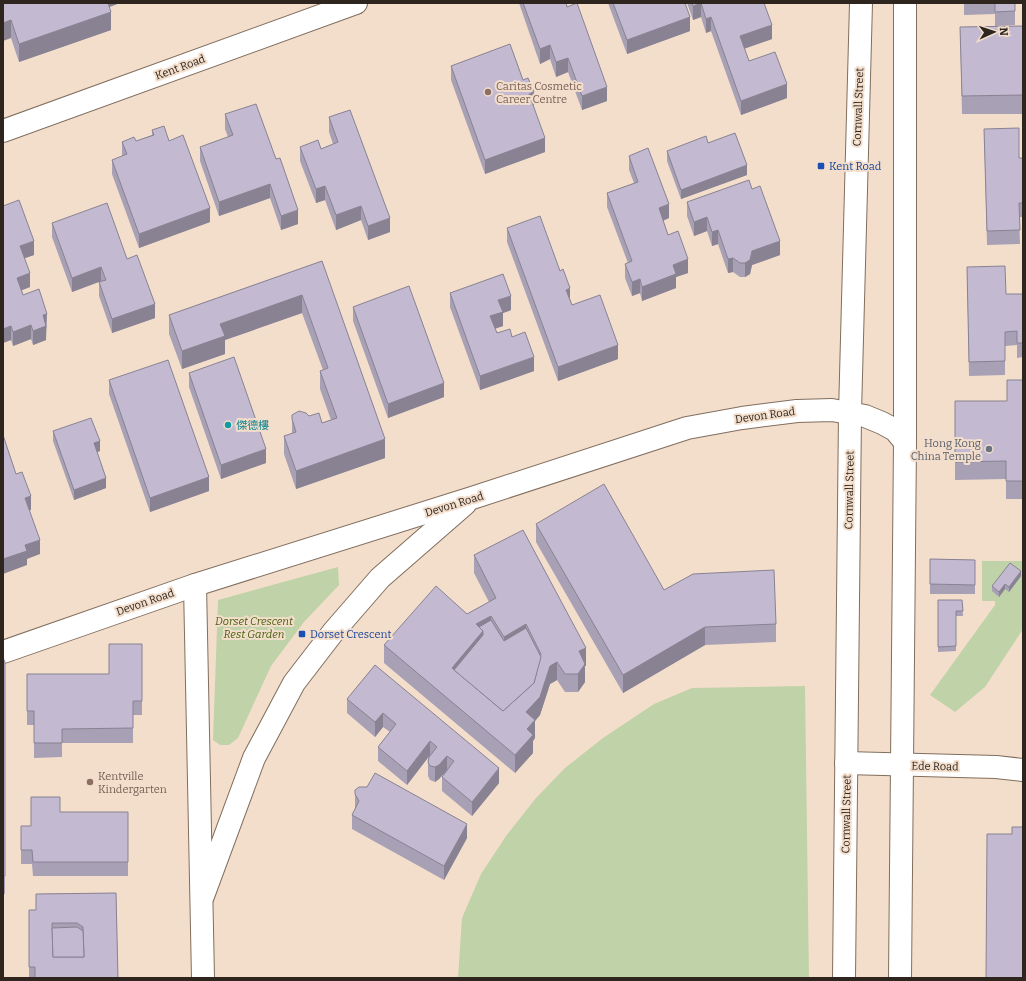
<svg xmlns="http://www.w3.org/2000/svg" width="1026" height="981" font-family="Bitter,'Noto Sans TC',serif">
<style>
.green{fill:#c0d2a7}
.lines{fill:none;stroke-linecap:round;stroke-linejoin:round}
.minor-casing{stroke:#816e5e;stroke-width:24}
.major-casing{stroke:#816e5e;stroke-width:24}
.minor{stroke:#fff;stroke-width:22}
.major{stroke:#fff;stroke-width:22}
.wall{fill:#a8a0b4}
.shaded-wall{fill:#888292}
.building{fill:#c3bad1;stroke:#888292;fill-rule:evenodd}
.education-dot{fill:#8d6e63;stroke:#f3decc;stroke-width:1.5}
.transit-dot{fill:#1a4fb4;stroke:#f3decc;stroke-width:1.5}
.culture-dot{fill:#0f9aa8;stroke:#f3decc;stroke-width:1.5}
.worship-dot{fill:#6b7280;stroke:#f3decc;stroke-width:1.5}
.labels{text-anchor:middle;stroke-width:4;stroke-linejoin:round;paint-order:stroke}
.street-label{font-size:11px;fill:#2d251e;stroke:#f3decc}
.education-label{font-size:11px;fill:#785e54;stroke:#f3decc;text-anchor:start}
.transit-label{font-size:11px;fill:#164399;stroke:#f3decc;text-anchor:start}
.culture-label{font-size:11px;fill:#0d838f;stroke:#f3decc;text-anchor:start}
.worship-label{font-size:11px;fill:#5b616d;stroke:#f3decc;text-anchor:end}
.park-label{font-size:11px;font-style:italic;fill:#465f0c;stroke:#f3decc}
</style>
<rect width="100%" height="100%" fill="#f3decc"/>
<g class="green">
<path d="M982 561H1023V629L985 687 955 712 930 695 995 605V601H982Z"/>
<path d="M338 567 339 585 304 622 271 666 238 738 229 745H220L213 740 218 600Z"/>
<path d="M805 686 809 978H458L462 918 481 874 506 836 536 798 565 768 603 738 654 704 692 688Z"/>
</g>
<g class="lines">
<g class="minor-casing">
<g id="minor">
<path d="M3 131 356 3"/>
<path d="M195 585 203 978"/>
<path d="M3 652 195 585 472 498 687 428 742 418 797 411 832 410 865 416 882 423 895 430 905 442"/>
<path d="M846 763 996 767 1023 770"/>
<path d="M203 896 254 758 294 683 334 631 380 578 465 504"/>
</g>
</g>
<g class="major-casing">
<g id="major">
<path d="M844 978 850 413 861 3"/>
<path d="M900 978 905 442V3"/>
</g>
</g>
<use href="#minor" class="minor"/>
<use href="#major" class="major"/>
</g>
<g class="wall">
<path d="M3 3H120L109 7 111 30 19 62 11 38Z"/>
<path d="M519 3H566L607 101 582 110 568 72 556 77 550 59 540 64Z"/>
<path d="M608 3H685L690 31 627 54Z"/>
<path d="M687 3H764L772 39 744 49 749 61 787 98 741 115 711 31 706 33 701 17 693 20Z"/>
<path d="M964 3H1015V25L995 26V14L964 15Z"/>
<path d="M1023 26V114H962L960 27Z"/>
<path d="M451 66 523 80 533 107 545 152 485 174 451 80Z"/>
<path d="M225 114 298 224 281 230 270 198 219 216 200 161V147L228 137 225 129Z"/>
<path d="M329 117 390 232 368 240 361 220 336 230 325 200 316 203 300 161V147L321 149 333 144 329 132Z"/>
<path d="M984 129 1019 158H1023V217H1019L1020 244 987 245Z"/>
<path d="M152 130 169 141 210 222 139 248 112 174V160L122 156V142L136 141 152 135Z"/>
<path d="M708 143 747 175 681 199 667 161V151Z"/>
<path d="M629 156 669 218 663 221 668 235 688 273 676 277V288L642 301 640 293 632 296 625 278V264L628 263 607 207V193L634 183 629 170Z"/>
<path d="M752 189 780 255 752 265 750 274 745 277H740L733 272 728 273 718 244 712 246 707 231 694 236 687 216V202Z"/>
<path d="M3 206 34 255 24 258 30 287 22 290 23 295 47 328H46V340L33 345 31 339 13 346 11 340 3 343Z"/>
<path d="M52 223 127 259 155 318 112 333 99 296V282L72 292 52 237Z"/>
<path d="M507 228 570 299 572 305 618 359 558 381 507 242Z"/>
<path d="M322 261 385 458 296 489 284 454V436L292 434V419L309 416 322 423 331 420 320 389V371L323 370 302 313 225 340V354L182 369 169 334V315Z"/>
<path d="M967 267 1006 294H1023V357L1017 358V345L1005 346V375L969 376Z"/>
<path d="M450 293 511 310 503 313V326L495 329 497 333 512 337 534 371 480 390 450 307Z"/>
<path d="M353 307 444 397 388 418 353 321Z"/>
<path d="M189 373 266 463 221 479 189 387Z"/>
<path d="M109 380 209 491 150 512 109 394Z"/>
<path d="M1023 380V499H1006V479L955 480V401H1007Z"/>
<path d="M53 431 100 451 97 452 106 488 74 500 53 441Z"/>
<path d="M536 524 664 590 776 624V642L705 645 623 693 536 542Z"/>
<path d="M474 555 586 666H585V682L578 692H565L557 680 550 684 540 715 535 721V738L533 741V753L515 773 384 663V645L467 614 489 602 474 573Z"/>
<path d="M930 559 975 560V594H930Z"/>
<path d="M1021 576 1009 592 1005 589 999 597 992 591V586Z"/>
<path d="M938 600H962L963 616H956V651L938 652Z"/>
<path d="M142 644V715H133V743H62V757L34 758V725H27V674H109Z"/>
<path d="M3 658 5 662V894H3Z"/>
<path d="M375 665 499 783 472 816 442 791V777L447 770 439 779 435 782 430 780 428 776V762L430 755 407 785 378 761V747L390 732 383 727 375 737 347 713V699Z"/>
<path d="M355 794 467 838 444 880 352 829V815L355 809Z"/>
<path d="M60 812H128V876H33L32 864H21V826H31Z"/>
<path d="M116 893 118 978H29V910H36V894Z"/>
</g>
<g class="shaded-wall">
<path d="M104 3H120L104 9Z"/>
<path d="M701 3V17L693 20V6Z"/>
<path d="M111 12V30L19 62V44Z"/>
<path d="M690 17V31L627 54V40Z"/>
<path d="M711 17V31L706 33V19Z"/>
<path d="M11 20V38L3 41V23Z"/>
<path d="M772 25V39L740 50V36Z"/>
<path d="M550 45V59L540 64V49Z"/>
<path d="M568 58V72L556 77V62Z"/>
<path d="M787 84V98L741 115V101Z"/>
<path d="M607 87V101L582 110V96Z"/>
<path d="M534 92V107L529 94Z"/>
<path d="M545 138V152L485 174V160Z"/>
<path d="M747 165V175L681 199V190Z"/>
<path d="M270 184V198L219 216V202Z"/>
<path d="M325 186V200L316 203V189Z"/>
<path d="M669 204V218L659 222V208Z"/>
<path d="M361 206V220L336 230V215Z"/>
<path d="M210 208V222L139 248V234Z"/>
<path d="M298 210V224L281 230V216Z"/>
<path d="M707 217V231L694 236V222Z"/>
<path d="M390 218V232L368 240V226Z"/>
<path d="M718 230V244L712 246V232Z"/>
<path d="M34 241V255L20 260V246Z"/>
<path d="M780 241V255L752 265 750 274 745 277V263L752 251Z"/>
<path d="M733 258V272L728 273V259Z"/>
<path d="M688 259V273L676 277V288L642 301V287L673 265Z"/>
<path d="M101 267V281L72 292V278Z"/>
<path d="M30 273V287L17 292V278Z"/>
<path d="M640 279V293L632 296V282Z"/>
<path d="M570 288V302L566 290Z"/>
<path d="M302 295V313L225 340V354L182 369V351L220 324Z"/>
<path d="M511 296V310L503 313V326L490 330V316L498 300Z"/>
<path d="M155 304V318L112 333V319Z"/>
<path d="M47 314 46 340 33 345V331L43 315Z"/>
<path d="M31 325V339L13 346V332Z"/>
<path d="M11 326V340L3 343V329Z"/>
<path d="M618 345V359L558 381V367Z"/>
<path d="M534 357V371L480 390V376Z"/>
<path d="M444 383V397L388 418V404Z"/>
<path d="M385 439V458L296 489V471Z"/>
<path d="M100 441V451L94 453V443Z"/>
<path d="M266 449V463L221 479V465Z"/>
<path d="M209 477V491L150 512V498Z"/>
<path d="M106 478V488L74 500V490Z"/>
<path d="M31 496V510L25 512V498Z"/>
<path d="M40 540V554L27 559V565L3 574V559L25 545Z"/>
<path d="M1021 571V576L1009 592V587Z"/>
<path d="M1005 584V589L999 597V592Z"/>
<path d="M491 616V634L459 678 452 668 476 624Z"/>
<path d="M526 624V642L504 655V637Z"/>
<path d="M705 627V645L623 693V675Z"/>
<path d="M586 648V666H585V682L578 692V674L579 651Z"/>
<path d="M557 662V680L550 684 540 715 535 721V738L533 741V753L515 773V755L526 712 550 666Z"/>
<path d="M383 713V727L375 737V722Z"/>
<path d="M430 741V755L407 785V771Z"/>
<path d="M447 756V770L439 779 435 782V767Z"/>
<path d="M499 768V783L472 816V802Z"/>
<path d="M467 824V838L444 880V866Z"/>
</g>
<g class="building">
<path d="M3 3H108L111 12 19 44 11 20 3 23Z"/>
<path d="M523 3H566L567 7 577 3 607 87 582 96 568 58 556 62 550 45 540 49Z"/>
<path d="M613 3H685L690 17 627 40Z"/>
<path d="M692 3H764L772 25 740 36 749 61 775 52 787 84 741 101 711 17 706 19 701 3 693 6Z"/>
<path d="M995 3H1015V11L995 12Z"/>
<path d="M1023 26V95L962 96 960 27Z"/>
<path d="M510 44 523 80 528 78 534 92 529 94 545 138 485 160 451 66Z"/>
<path d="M256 104 276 159 280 158 298 210 281 216 270 184 219 202 200 147 233 135 225 114Z"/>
<path d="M350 110 390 218 368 226 361 206 336 215 325 186 316 189 300 147 318 140 321 149 338 142 329 117Z"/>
<path d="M164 126 169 141 183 135 210 208 139 234 112 160 127 154 122 142 134 137 136 141 154 135 152 130Z"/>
<path d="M1019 128V158H1023V203H1019L1020 230 987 231 984 129Z"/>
<path d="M735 133 747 165 681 190 667 151 706 136 708 143Z"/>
<path d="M648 148 669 204 659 208 668 235 678 231 688 259 673 265 676 274 642 287 640 279 632 282 625 264 632 261 607 193 638 182 629 156Z"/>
<path d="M749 180 752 189 760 186 780 241 752 251 750 260 745 263H740L733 258 728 259 718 230 712 232 707 217 694 222 687 202Z"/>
<path d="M19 200 34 241 20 246 30 273 17 278 23 295 39 289 47 314 43 315 46 326 33 331 31 325 13 332 11 326 3 329V206Z"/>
<path d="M107 203 127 259 137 255 155 304 112 319 99 282 106 280 101 267 72 278 52 223Z"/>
<path d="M540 216 560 271 563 269 570 288 566 290 572 305 600 295 618 345 558 367 507 228Z"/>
<path d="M322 261 385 439 296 471 284 436 296 432 292 419V415L299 411 306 413 309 416 319 413 322 423 337 418 320 371 328 368 302 295 220 324 225 336 182 351 169 315Z"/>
<path d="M1005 266 1006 294H1023V343H1017V331L1005 332V361L969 362 967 267Z"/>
<path d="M503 274 511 296 498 300 503 312 490 316 497 333 510 329 512 337 525 332 534 357 480 376 450 293Z"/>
<path d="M409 286 444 383 388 404 353 307Z"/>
<path d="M234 357 266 449 221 465 189 373Z"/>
<path d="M168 360 209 477 150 498 109 380Z"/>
<path d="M1007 380H1023V481H1006V461L955 462V401H1007Z"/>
<path d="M91 418 100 441 94 443 106 478 74 490 53 431Z"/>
<path d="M3 435 16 474 22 472 31 496 25 498 40 540 25 545 27 551 3 559Z"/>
<path d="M604 484 664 590 693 574 774 570 776 624 705 627 623 675 536 524Z"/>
<path d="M523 530 586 648 579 651 585 664 578 674H565L557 662 550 666 540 697 526 712 535 720 527 729 533 735 515 755 384 645 436 586 467 614 496 598 474 555ZM491 616 504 637 526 624 541 654 534 683 503 711 452 668 483 631 476 624Z"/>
<path d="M930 559 975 560V585L930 584Z"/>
<path d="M1010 563 1021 571 1009 587 1005 584 999 592 992 586Z"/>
<path d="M938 600H962L963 611H956V646L938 647Z"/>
<path d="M491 620 504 641 526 628 541 657 534 683 503 711 454 670 483 635V631L479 627Z"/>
<path d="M109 644H142V701H133V728L62 729V743H34V711H27V674H109Z"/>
<path d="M3 658 5 662V876H3Z"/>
<path d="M375 665 499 768 472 802 442 777 454 761 447 756 439 765 435 767 430 766 428 762 429 757 437 747 430 741 407 771 378 747 396 724 383 713 375 722 347 699Z"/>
<path d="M375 773 467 824 444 866 352 815 359 801 355 794V790L359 787H367Z"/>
<path d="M31 797H60V812H128V862H33L32 850H21V826H31Z"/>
<path d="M1012 827H1023V978H986L987 834H1012Z"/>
<path d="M116 893 118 978H35V967H29V910H36V894ZM52 923H77L83 927 84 957H53Z"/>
<path d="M77 927 83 931 84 957H53L52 928Z"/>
</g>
<g class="education-dot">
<circle cx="488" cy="92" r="4"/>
<circle cx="90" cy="782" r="4"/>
</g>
<g class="transit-dot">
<rect x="817" y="162" width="8" height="8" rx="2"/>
<rect x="298" y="630" width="8" height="8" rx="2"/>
</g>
<circle class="culture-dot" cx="228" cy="425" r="4"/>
<circle class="worship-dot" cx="989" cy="449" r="4"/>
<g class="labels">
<g class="street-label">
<text transform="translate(180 67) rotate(-20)" y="4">Kent Road</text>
<text transform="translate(858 107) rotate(-88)" y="4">Cornwall Street</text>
<text transform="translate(765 415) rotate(-8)" y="4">Devon Road</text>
<text transform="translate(849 490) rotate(-89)" y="4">Cornwall Street</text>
<text transform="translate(454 504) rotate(-17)" y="4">Devon Road</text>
<text transform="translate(145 602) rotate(-19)" y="4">Devon Road</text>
<text transform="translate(935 766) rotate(1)" y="4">Ede Road</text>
<text transform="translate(846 814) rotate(-89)" y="4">Cornwall Street</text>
</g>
<g class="education-label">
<text x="496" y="90">Caritas Cosmetic<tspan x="496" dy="13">Career Centre</tspan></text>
<text x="98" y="780">Kentville<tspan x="98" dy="13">Kindergarten</tspan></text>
</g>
<g class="transit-label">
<text x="829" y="170">Kent Road</text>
<text x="310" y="638">Dorset Crescent</text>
</g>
<g class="culture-label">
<text x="236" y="429">傑德樓</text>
</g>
<g class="worship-label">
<text x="981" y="447">Hong Kong<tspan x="981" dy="13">China Temple</tspan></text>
</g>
<g class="park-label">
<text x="254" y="625">Dorset Crescent<tspan x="254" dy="13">Rest Garden</tspan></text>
</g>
</g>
<rect width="1026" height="981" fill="none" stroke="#2d251e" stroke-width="8"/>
<g transform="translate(994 32) rotate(87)" stroke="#f3decc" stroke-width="3" paint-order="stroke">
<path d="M0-3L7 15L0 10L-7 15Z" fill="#2d251e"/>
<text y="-6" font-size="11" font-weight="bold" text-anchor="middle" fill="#2d251e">N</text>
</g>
</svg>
